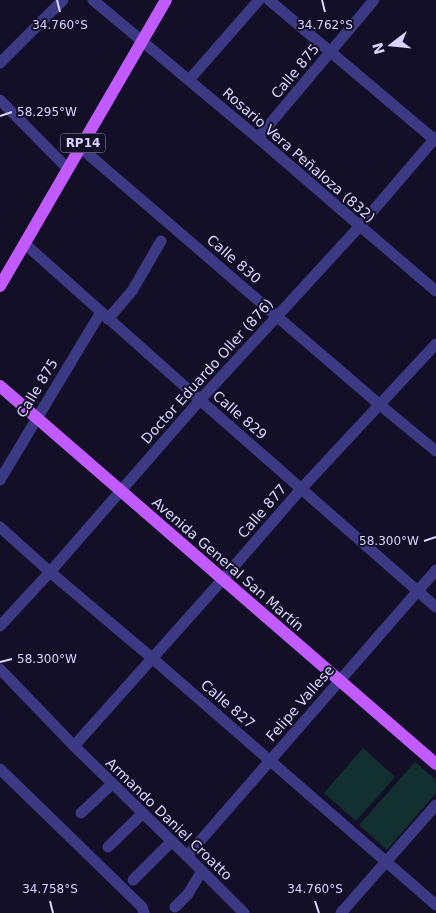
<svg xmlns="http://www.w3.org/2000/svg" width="436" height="913" font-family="'DejaVu Sans',sans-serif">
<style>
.green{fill:#12302f}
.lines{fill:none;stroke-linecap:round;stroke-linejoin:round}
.minor{stroke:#3d3a85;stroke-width:11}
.major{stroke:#c25bff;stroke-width:12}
.ticks{fill:none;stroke:#d9d4ff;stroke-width:2}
.labels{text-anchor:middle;stroke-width:4;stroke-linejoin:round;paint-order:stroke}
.shield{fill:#130f26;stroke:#9e99be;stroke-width:1}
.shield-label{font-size:12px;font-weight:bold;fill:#d9d4ff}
.street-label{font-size:14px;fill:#d9d4ff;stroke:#130f26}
.ticks-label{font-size:12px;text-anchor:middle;fill:#d9d4ff;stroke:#130f26;stroke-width:4;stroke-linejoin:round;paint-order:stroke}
</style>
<rect width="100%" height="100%" fill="#130f26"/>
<g class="green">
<path d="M363 748 395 777 356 821 324 793Z"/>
<path d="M415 762 436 780V793L387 850 359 825Z"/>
</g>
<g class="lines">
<g class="minor">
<path d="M93 0 258 138 360 226 436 291"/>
<path d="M269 0 436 141"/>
<path d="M0 63 63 0"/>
<path d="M189 80 259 0"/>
<path d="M0 100 68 169"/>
<path d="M258 138 374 0"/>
<path d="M81 148 380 405 436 451"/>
<path d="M25 244 200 400 436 607"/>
<path d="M108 319 132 291 161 241"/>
<path d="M0 480 101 312"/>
<path d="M0 527 50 572 152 658 436 905"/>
<path d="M0 626 50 572 200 400 360 226 436 137"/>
<path d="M0 669 74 746 187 856 244 913"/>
<path d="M74 746 223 579 301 489 436 344"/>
<path d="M0 769 142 907 144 913"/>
<path d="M81 813 112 784"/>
<path d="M108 847 143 813"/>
<path d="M187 856 436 570"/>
<path d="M133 880 171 842"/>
<path d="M175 907 188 894 197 879 202 871"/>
<path d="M341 913 436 805"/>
</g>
<g class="major">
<path d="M0 286 166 0"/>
<path d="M0 386 436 764"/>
</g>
</g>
<path class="ticks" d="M57 0 60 12M322 0 325 12M0 116 12 112M424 541 436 537M0 662 12 659M50 901 53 913M315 901 319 913"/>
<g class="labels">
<rect class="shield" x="60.5" y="133.5" width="45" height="19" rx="4"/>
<g class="shield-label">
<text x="83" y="147">RP14</text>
</g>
<g class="street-label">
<text transform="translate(295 71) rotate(-50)" y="5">Calle 875</text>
<text transform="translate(299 155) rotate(41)" y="5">Rosario Vera Peñaloza (832)</text>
<text transform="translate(234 259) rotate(41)" y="5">Calle 830</text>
<text transform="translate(207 371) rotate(-48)" y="5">Doctor Eduardo Oller (876)</text>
<text transform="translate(37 388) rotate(-59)" y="5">Calle 875</text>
<text transform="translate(240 415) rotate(41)" y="5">Calle 829</text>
<text transform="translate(262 511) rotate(-49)" y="5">Calle 877</text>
<text transform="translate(228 564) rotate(41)" y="5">Avenida General San Martín</text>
<text transform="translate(300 703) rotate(-49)" y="5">Felipe Vallese</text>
<text transform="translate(228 704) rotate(41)" y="5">Calle 827</text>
<text transform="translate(169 819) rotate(44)" y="5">Armando Daniel Croatto</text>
</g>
</g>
<g class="ticks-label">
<text x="60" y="29">34.760°S</text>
<text x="325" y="29">34.762°S</text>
<text x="47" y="116">58.295°W</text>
<text x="389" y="545">58.300°W</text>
<text x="47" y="663">58.300°W</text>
<text x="50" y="893">34.758°S</text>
<text x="315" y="893">34.760°S</text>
</g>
<g transform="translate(391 45) rotate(254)" stroke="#130f26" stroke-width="4" paint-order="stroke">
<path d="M0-4L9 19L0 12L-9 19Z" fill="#d9d4ff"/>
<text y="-8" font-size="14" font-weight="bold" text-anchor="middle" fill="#d9d4ff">N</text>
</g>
</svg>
